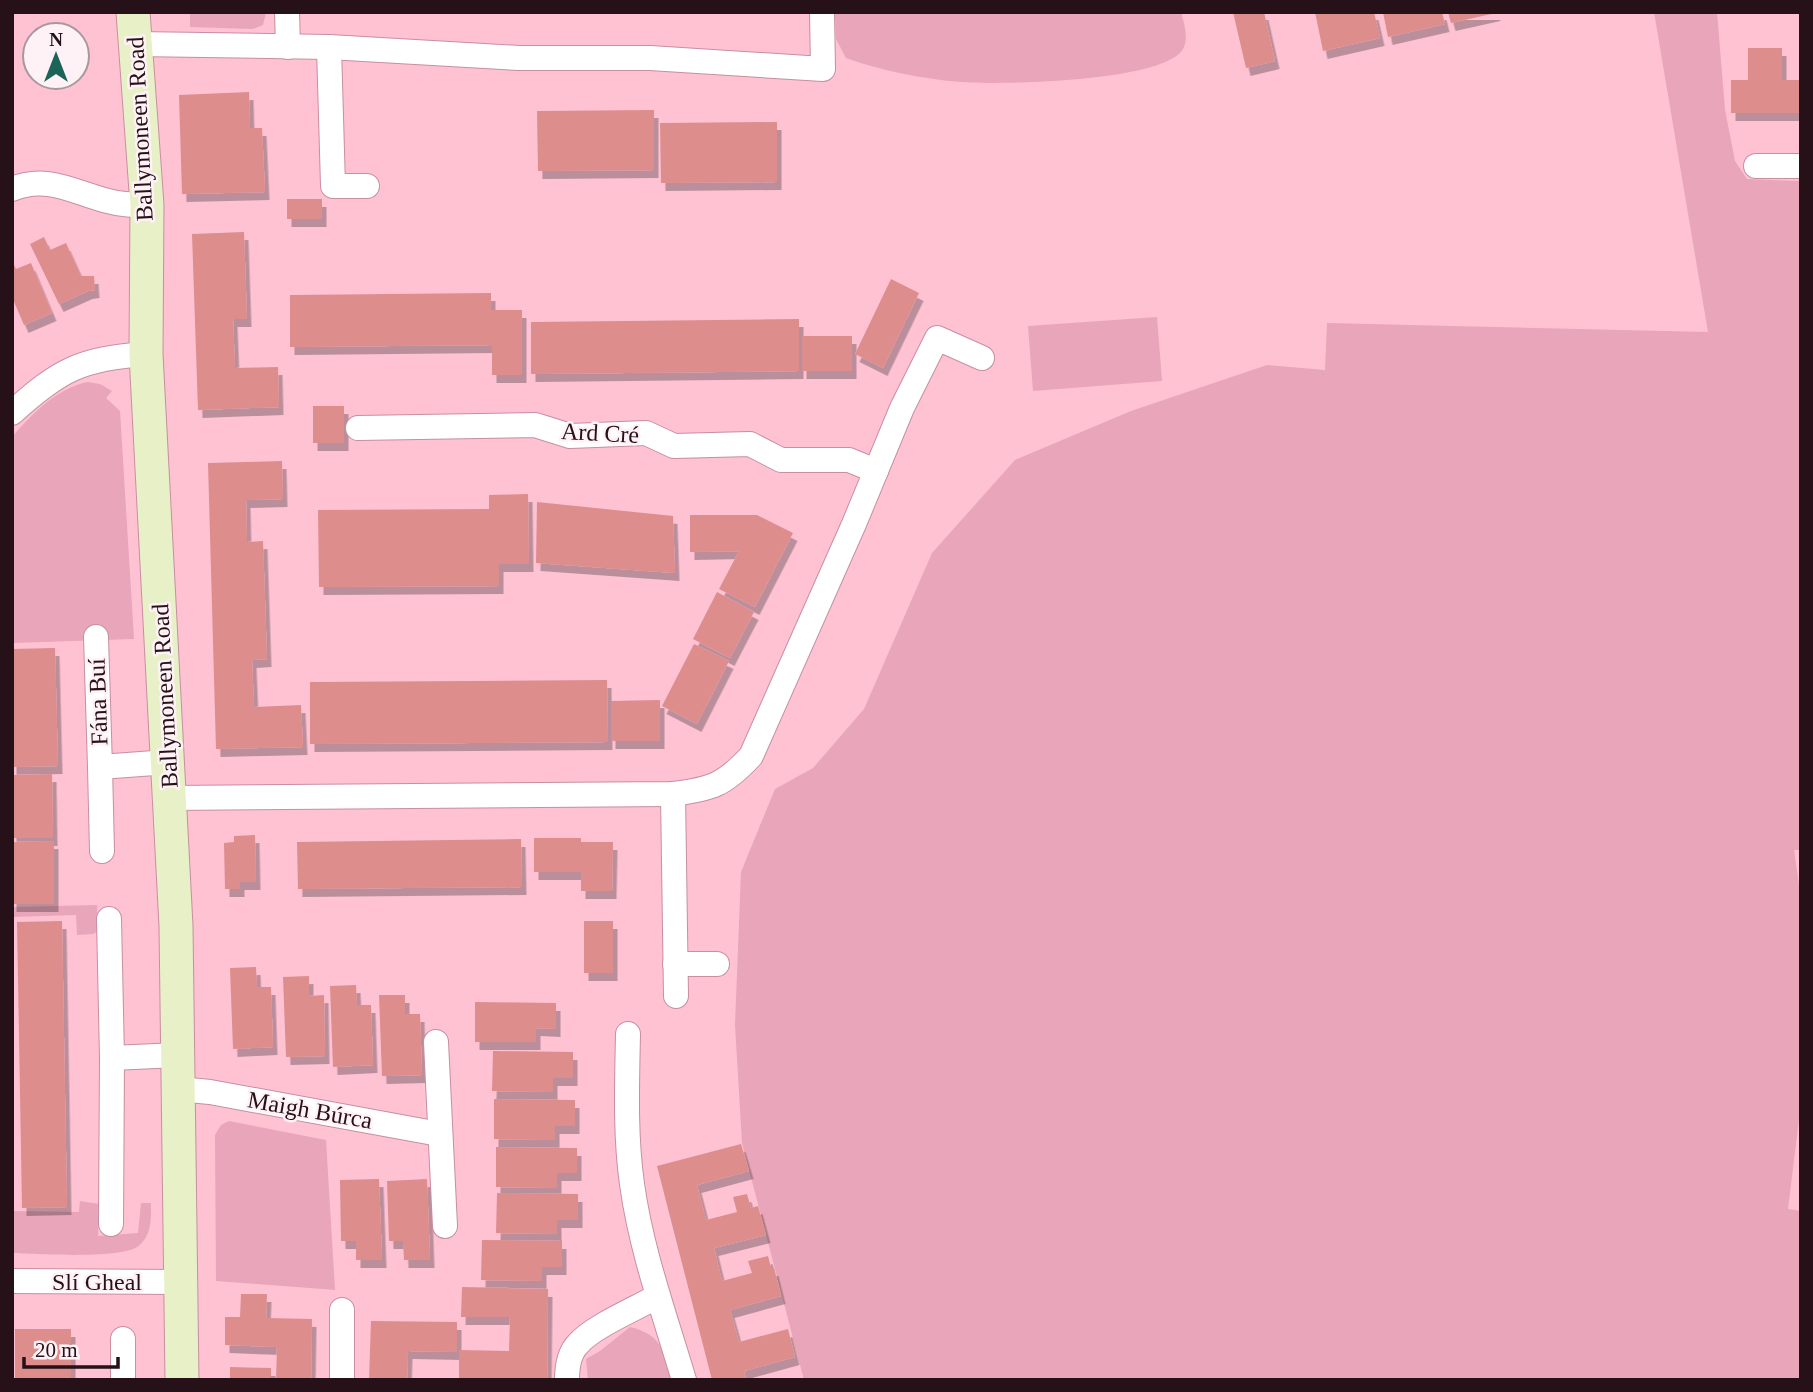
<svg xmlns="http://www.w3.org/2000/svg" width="1813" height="1392" font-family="Georgia,serif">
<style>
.green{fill:#e9a5b9}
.building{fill:#de8d8d;filter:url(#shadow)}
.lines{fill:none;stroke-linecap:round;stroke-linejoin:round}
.street-casing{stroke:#c78fa0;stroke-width:26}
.secondary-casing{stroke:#c78fa0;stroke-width:35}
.street{stroke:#fff;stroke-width:24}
.secondary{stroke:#e8f0c7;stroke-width:33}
.labels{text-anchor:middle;stroke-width:5;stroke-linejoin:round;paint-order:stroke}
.street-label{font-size:24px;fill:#251117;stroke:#fff2f6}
</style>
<defs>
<filter id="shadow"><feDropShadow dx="4.5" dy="8" stdDeviation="0" flood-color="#0004"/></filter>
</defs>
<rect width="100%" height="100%" fill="#fec2d3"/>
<g class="green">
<path d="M190 12H266L263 25 253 29 190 27Z"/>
<path d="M835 12H1181C1184 23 1189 39 1183 49 1164 82 1000 85 961 82 923 79 882 71 846 58L836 39Z"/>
<path d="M1654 12H1717L1725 110 1735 161 1747 179 1801 181V850H1794L1801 899V1103L1788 1209 1801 1211V1380H804L742 1143 735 1025 741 872 775 789 813 768 864 709 932 553 1015 460 1131 411 1267 365 1325 370 1327 323 1708 332Z"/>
<path d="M1157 317 1162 381 1033 391 1028 326Z"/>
<path d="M87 382 100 384 112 391 106 398 120 411 134 639 12 643V437C32 414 56 389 87 382Z"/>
<path d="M97 905 98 931 93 934 77 935 76 915 12 917V907Z"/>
<path d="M229 1121 326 1140 335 1290 216 1281 215 1135 221 1125Z"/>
<path d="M80 1201 99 1204 98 1236 138 1233 141 1203H151C151 1220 152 1236 137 1247 119 1259 37 1254 12 1253V1211L79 1212Z"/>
<path d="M630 1327C663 1335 663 1351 672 1380H588L586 1359 600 1351Z"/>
</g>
<g class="building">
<path d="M1233 12H1264L1275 61 1246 68Z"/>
<path d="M1315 12H1374L1380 38 1323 51Z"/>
<path d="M1383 12H1442L1445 24 1388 37Z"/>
<path d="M1448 12H1496V13L1451 23Z"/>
<path d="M1748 48H1782V80H1799V113H1731V80H1748Z"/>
<path d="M249 92 250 128H262L265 192 182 194 179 95Z"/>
<path d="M654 110V170L538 171 537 111Z"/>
<path d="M777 122V182L661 183 660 123Z"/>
<rect x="287" y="199" width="35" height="20"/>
<path d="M244 232 247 319H233L235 368 278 367 279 407 198 410 192 234Z"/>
<path d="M44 237 50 250 66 243 81 276H94L95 290 88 291 59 304 30 244Z"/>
<path d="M12 261 16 269 31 263 52 313 24 325 12 297Z"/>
<path d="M891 279 919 293 883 368 855 354Z"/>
<path d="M491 293V310H522V375H492V345L290 347V295Z"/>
<path d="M799 319V371L531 374V322Z"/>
<rect x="802" y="336" width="50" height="35"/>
<rect x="313" y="406" width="31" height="37"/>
<path d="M282 461 283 499 246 500 247 542 263 541 267 659 252 660 254 707 301 705 303 747 216 749 208 463Z"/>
<path d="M528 494 529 564H499V586L319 587 318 510 489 509V495Z"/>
<path d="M537 502 673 516 675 573 536 563Z"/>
<path d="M690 515H757L793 533 755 607 719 589 739 551 690 552Z"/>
<path d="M717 592 754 612 730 658 693 639Z"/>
<path d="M694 644 729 661 697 724 662 706Z"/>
<path d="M55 648 58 766 12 767V649Z"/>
<path d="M607 680 608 742 310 744V682Z"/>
<path d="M660 700V741H611V701Z"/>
<path d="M52 774 53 838H12V775Z"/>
<path d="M255 835 256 882H240V889H225L224 843 234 842V836Z"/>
<path d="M534 838H581V842H613L612 891H581V872H534Z"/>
<path d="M521 839 522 887 298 889 297 842Z"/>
<path d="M54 841V904H12V842Z"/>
<path d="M62 921 67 1207 22 1208 17 922Z"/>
<rect x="584" y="921" width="29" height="52"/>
<path d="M256 967 257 987H271L273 1047 233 1049 230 968Z"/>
<path d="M309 976V996L324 995 325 1056 286 1057 283 977Z"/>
<path d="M356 985 357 1005H371L373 1065 333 1067 330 986Z"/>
<path d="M379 995H405V1014H420L422 1075 382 1076Z"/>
<path d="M475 1002 556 1003V1029L536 1028V1042H475Z"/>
<path d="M493 1051 573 1052V1078H553V1092L492 1091Z"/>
<path d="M494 1099 575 1100V1126H555V1140L494 1139Z"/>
<path d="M741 1144 749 1171 697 1185 706 1220 737 1212 733 1197 747 1194 751 1208 758 1206 766 1235 714 1248 722 1281 752 1273 748 1261 768 1256 771 1268H774L781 1296 730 1310 739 1342 788 1329 795 1357 744 1371 746 1380H712L657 1166Z"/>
<path d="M496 1147 577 1148V1173H557V1188L496 1187Z"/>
<path d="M379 1179 382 1260H356V1241H341L340 1180Z"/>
<path d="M427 1179 430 1260H404L403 1241H389L387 1181Z"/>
<path d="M497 1193 578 1194V1220H557V1234L496 1233Z"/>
<path d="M482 1240 562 1241V1267H542V1281L481 1280Z"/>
<path d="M462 1287 548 1289 547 1380H459V1350L509 1351 510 1317H461Z"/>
<path d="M241 1294H267L266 1318 312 1319 311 1380H276L277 1347 225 1345V1317H240Z"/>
<path d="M371 1321 457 1322V1352L408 1351 407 1380H369Z"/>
<rect x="15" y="1329" width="56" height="51"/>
<path d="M230 1367 271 1368V1380H230Z"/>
</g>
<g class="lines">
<g class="street-casing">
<g id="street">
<path d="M287 12 288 47"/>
<path d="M135 44 329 47 519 58H650L823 69 822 12"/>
<path d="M329 47 333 186H367"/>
<path d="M1756 166H1801"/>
<path d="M12 189C47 174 75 193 108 201 121 205 134 205 147 205"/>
<path d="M12 413C59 370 82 358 146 354"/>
<path d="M358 428 535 425 570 436 646 433 674 446 750 444 781 460H849L876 471"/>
<path d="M96 637 100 767"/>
<path d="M673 794 676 996"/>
<path d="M171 798 673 794C712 789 724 785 751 756L854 524 902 408 937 338 982 358"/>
<path d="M102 851 100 767 168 762"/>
<path d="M109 919 112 1058 111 1224"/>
<path d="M675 964H717"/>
<path d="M628 1034C627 1084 625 1135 632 1184 641 1250 665 1316 684 1380"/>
<path d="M436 1042 445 1226"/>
<path d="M112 1058 178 1055"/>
<path d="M179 1089 210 1092 439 1134"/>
<path d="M12 1281 181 1282"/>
<path d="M123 1380V1339"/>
<path d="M342 1380V1310"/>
<path d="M567 1380C567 1367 569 1353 578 1344 592 1327 637 1308 658 1296"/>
</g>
</g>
<g class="secondary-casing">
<path id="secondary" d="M133 12 147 205 146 354 176 926 182 1380"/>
</g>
<use href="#street" class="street"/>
<use href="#secondary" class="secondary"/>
</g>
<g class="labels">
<g class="street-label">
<text transform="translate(140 129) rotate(-93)" y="8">Ballymoneen Road</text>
<text transform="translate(600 433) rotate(3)" y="8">Ard Cré</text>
<text transform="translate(165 696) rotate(-93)" y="8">Ballymoneen Road</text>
<text transform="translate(98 702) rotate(-92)" y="8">Fána Buí</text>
<text transform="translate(310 1110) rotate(10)" y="8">Maigh Búrca</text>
<text x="97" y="1290">Slí Gheal</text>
</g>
</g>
<rect width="1813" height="1392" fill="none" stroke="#251117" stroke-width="28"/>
<g transform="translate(56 56)"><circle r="33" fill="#fff2f6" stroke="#a8989d" stroke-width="2"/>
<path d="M0-5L12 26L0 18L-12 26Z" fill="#1c6458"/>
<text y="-10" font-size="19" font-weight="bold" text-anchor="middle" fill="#251117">N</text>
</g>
<path d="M24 1357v10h94v-10" fill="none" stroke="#251117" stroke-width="3.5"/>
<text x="35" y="1357" font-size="21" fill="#251117" stroke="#fff2f6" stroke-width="5" paint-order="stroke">20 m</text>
</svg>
